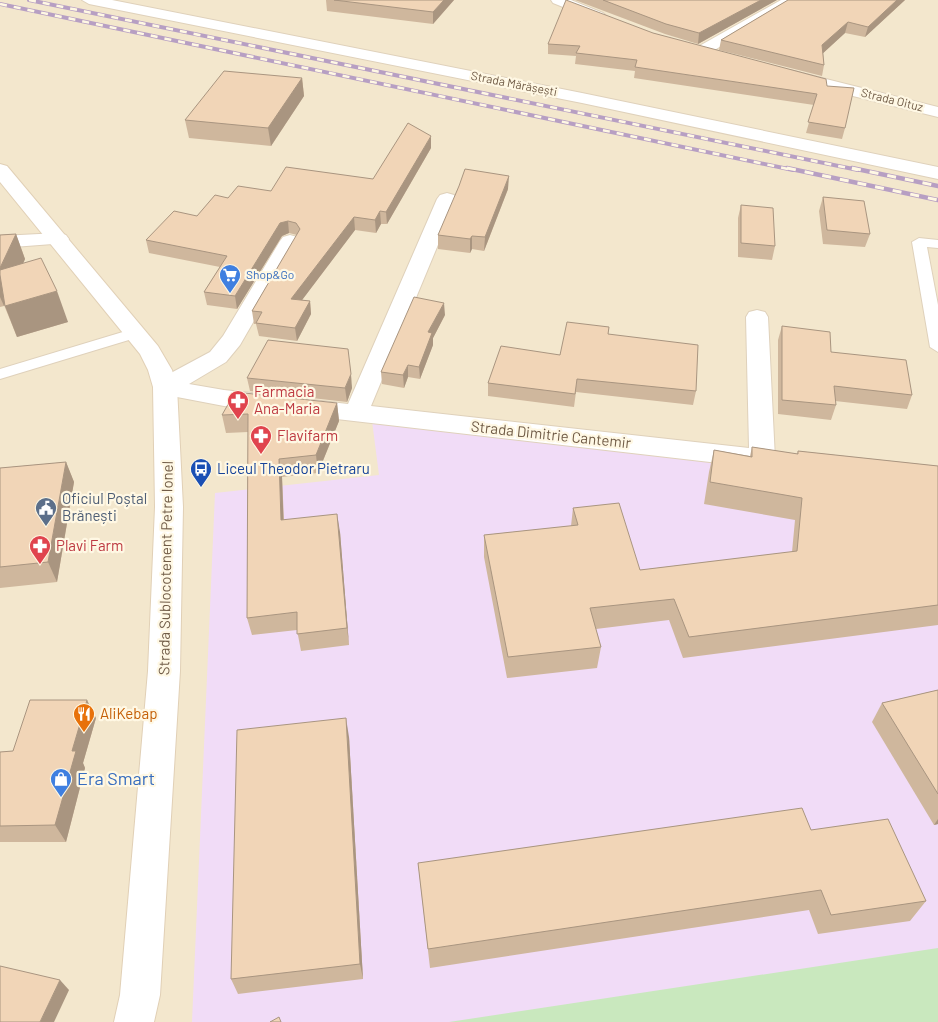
<svg xmlns="http://www.w3.org/2000/svg" width="938" height="1022" font-family="Barlow,sans-serif">
<style>
.residential{fill:#f3e7cd}
.education{fill:#f1dcf7}
.green{fill:#c9e8be}
.lines{fill:none;stroke-linecap:round;stroke-linejoin:round}
.service-casing{stroke:#dfd1bb;stroke-width:2}
.minor-casing{stroke:#dfd1bb;stroke-width:2}
.secondary-casing{stroke:#e1d0b6;stroke-width:2}
.service{fill:#fff;fill-rule:evenodd}
.minor{fill:#fff;fill-rule:evenodd}
.secondary{fill:#fff;fill-rule:evenodd}
.rail-far1-casing{stroke:#b79fc3;stroke-width:4}
.rail-casing{stroke:#b79fc3;stroke-width:4.5}
.rail-far1{stroke:#fff8e4;stroke-width:2.5;stroke-dasharray:7;stroke-linecap:butt}
.rail{stroke:#fff8e4;stroke-width:3;stroke-dasharray:9;stroke-linecap:butt}
.wall{fill:#cfb79d}
.shaded-wall{fill:#a99580}
.building{fill:#f1d5b7;stroke:#a99580}
.labels{text-anchor:middle;stroke-width:4.5;stroke-linejoin:round;paint-order:stroke}
.far-street-label{font-size:12px;fill:#715c47;stroke:#fff8e4}
.far-shop-label{font-size:12px;fill:#366cbe;stroke:#fff8e4;text-anchor:start}
.health-label{font-size:15px;fill:#be3a42;stroke:#fff8e4;text-anchor:start}
.street-label{font-size:15px;fill:#715c47;stroke:#fff8e4}
.transit-label{font-size:15px;fill:#164399;stroke:#fff8e4;text-anchor:start}
.service-label{font-size:15px;fill:#4e5e75;stroke:#fff8e4;text-anchor:start}
.food-label{font-size:15px;fill:#c56008;stroke:#fff8e4;text-anchor:start}
.near-shop-label{font-size:18px;fill:#366cbe;stroke:#fff8e4;text-anchor:start}
</style>
<rect width="100%" height="100%" fill="#fcf4df"/>
<rect class="residential" x="0" y="0" width="938" height="1022"/>
<path class="education" d="M372 421 938 485V1022H192L215 493 379 475Z"/>
<path class="green" d="M938 948V1022H449Z"/>
<g class="lines">
<g class="service-casing">
<g id="service">
<path d="M919 238 938 240V248L927 247 938 305V352L930 347 912 242Z"/>
<path d="M136 328 144 333 142 336 0 379V369Z"/>
</g>
</g>
<g class="minor-casing">
<g id="minor">
<path d="M82 0H112L582 93 938 167V179L582 103 89 4Z"/>
<path d="M551 0H571L603 13 606 16 598 21 553 3Z"/>
<path d="M781 0H799L706 55H694L692 52 694 49Z"/>
<path d="M790 70 938 107V117L784 79 782 75 784 71Z"/>
<path d="M447 193 454 195 457 199 371 406 749 448 746 317 749 312 757 310 765 312 768 317 775 459 771 465 762 468 224 406 156 393 153 387 156 381 210 352 223 336 280 241 283 237 290 235 297 237 300 241 240 345 226 362 189 384 224 390 348 404 437 199 440 195Z"/>
<path d="M59 233 66 235 69 239 66 243 0 248V236Z"/>
</g>
</g>
<g class="secondary-casing">
<path id="secondary" d="M0 164 7 166 158 346 172 370 177 387 183 507 180 671 160 995 154 1022H114L120 995 148 671 155 507 153 387 148 370 140 354 0 182Z"/>
</g>
<use href="#service" class="service"/>
<use href="#minor" class="minor"/>
<use href="#secondary" class="secondary"/>
<g class="rail-far1-casing">
<g id="rail-far1">
<path d="M29 0 858 170"/>
<path d="M0 4 793 170"/>
</g>
</g>
<g class="rail-casing">
<g id="rail">
<path d="M787 168 938 200"/>
<path d="M852 168 938 186"/>
</g>
</g>
<use href="#rail-far1" class="rail-far1"/>
<use href="#rail" class="rail"/>
</g>
<g class="wall">
<path d="M326 0H454L433 24 327 11Z"/>
<path d="M575 0H777L698 44 665 34Z"/>
<path d="M788 0H905L865 37 845 33 823 53 824 65 822 76 719 50 721 40Z"/>
<path d="M653 33 827 86 845 128 842 139 806 133 814 105 634 78 635 71 575 64 576 56 548 54V44Z"/>
<path d="M302 78 304 96 271 146 189 138 185 120Z"/>
<path d="M431 148 387 224H381L376 233 355 230 302 300 310 301 311 314 297 341 259 336 256 324H254L252 311 297 235 289 233 282 236 237 309 207 305 204 292 220 267 149 253 146 240 197 216 228 198 271 191 373 179Z"/>
<path d="M508 189 484 251 472 249 470 253 438 249V235Z"/>
<path d="M823 197 870 234 865 247 823 244 819 211Z"/>
<path d="M741 205 775 246 772 260 738 257V218Z"/>
<path d="M16 234 25 259 23 264 68 322 17 337 4 305V306L0 307V235Z"/>
<path d="M445 315 433 338V345L420 379 408 377 404 388 382 384 381 372Z"/>
<path d="M782 326 831 352 912 395 907 409 835 401 836 405 831 420 778 414V340Z"/>
<path d="M609 327 608 334 696 391 693 405 576 392 574 407 488 396V383L560 355Z"/>
<path d="M247 378 352 388 347 402 250 391Z"/>
<path d="M337 403 339 421 318 473 282 477 284 520 340 532 349 645 301 651 297 630 252 635 247 618 248 432 226 433 222 415Z"/>
<path d="M752 447 797 454 798 451 938 466V625L683 658 669 620 596 629 601 647 597 668 507 678 484 557V535L571 526 573 508 640 570 792 552 795 520 704 504 709 472 714 450 750 456Z"/>
<path d="M66 462 74 482 57 582 0 588V468Z"/>
<path d="M938 690V824L934 825 872 722 882 703Z"/>
<path d="M96 718 83 763 85 768 66 842H0V752L13 751Z"/>
<path d="M349 737 363 979 238 994 231 979Z"/>
<path d="M811 830 926 901 910 921 818 934 809 910 430 968 418 863Z"/>
</g>
<g class="shaded-wall">
<path d="M444 0H454L433 24V12Z"/>
<path d="M761 0H777L698 44 699 33Z"/>
<path d="M897 0H905L865 37 868 27Z"/>
<path d="M848 22 845 33 820 56 822 45Z"/>
<path d="M302 78 304 96 271 146 268 128Z"/>
<path d="M431 136V148L387 224 386 212Z"/>
<path d="M509 176 508 189 484 251 485 237Z"/>
<path d="M380 211 381 224 376 233 375 220Z"/>
<path d="M354 217 355 230 293 312 291 299Z"/>
<path d="M288 221 289 233 282 236 237 309 235 296 280 223Z"/>
<path d="M16 234 25 259 4 306 0 297V268Z"/>
<path d="M472 236V249L470 253V239Z"/>
<path d="M57 291 68 322 17 337 5 306Z"/>
<path d="M310 301 311 314 297 341 295 328Z"/>
<path d="M444 303 445 315 433 338V345L420 379 419 367 428 332Z"/>
<path d="M408 365V377L404 388 403 375Z"/>
<path d="M351 374 352 388 347 402 345 388Z"/>
<path d="M337 403 339 421 318 473 316 455Z"/>
<path d="M279 459 282 477 284 538 281 520Z"/>
<path d="M66 462 74 482 57 582 48 562Z"/>
<path d="M337 514 340 532 349 645 347 628Z"/>
<path d="M87 700 96 718 83 763 85 768 66 842 55 825 72 751Z"/>
<path d="M346 718 349 737 363 979 360 964Z"/>
<path d="M938 819V824L934 825Z"/>
<path d="M60 980 69 990 54 1022H40Z"/>
</g>
<g class="building">
<path d="M334 0H444L433 12Z"/>
<path d="M566 0 653 33 826 79 827 86 854 88 845 128 808 122 817 94 635 67 637 60 576 53 580 46 548 44Z"/>
<path d="M603 0H761L699 33 666 24Z"/>
<path d="M788 0H897L868 27 848 22 822 45 824 65 721 40Z"/>
<path d="M224 71 302 78 268 128 185 120Z"/>
<path d="M408 123 431 136 386 212 380 211 375 220 354 217 291 299 310 301 295 328 256 323 262 312 252 311 300 229 296 223 288 221 280 223 235 296 204 292 227 256 146 240 174 211 197 216 215 195 228 198 238 186 271 191 286 167 373 179Z"/>
<path d="M465 169 509 176 485 237 472 236 470 239 438 235 459 186Z"/>
<path d="M823 197 864 201 870 234 827 230Z"/>
<path d="M741 205 773 208 775 246 741 243Z"/>
<path d="M16 234 0 268V235Z"/>
<path d="M41 258 57 291 5 306 0 275V270Z"/>
<path d="M414 297 444 303 428 332 432 333 419 367 408 365 403 375 381 372Z"/>
<path d="M567 322 609 327 608 334 698 345 696 391 577 379 575 394 488 383 501 346 560 355Z"/>
<path d="M782 326 830 332 831 352 906 360 912 395 834 386 836 405 782 400Z"/>
<path d="M268 340 348 349 351 374 345 388 247 378Z"/>
<path d="M235 392 337 403 316 455 279 459 281 520 337 514 347 628 297 634V612L247 618 248 414 222 415Z"/>
<path d="M752 447 798 454V451L938 466V605L689 637 674 599 590 608 601 647 508 657 484 535 578 525 573 508 619 503 640 570 797 551 802 498 710 482 714 450 752 457Z"/>
<path d="M66 462 48 562 0 567V468Z"/>
<path d="M938 690V794L882 703Z"/>
<path d="M30 700H87L72 751H76L55 825 0 826V752L13 751Z"/>
<path d="M346 718 360 964 231 979 237 730Z"/>
<path d="M802 808 811 830 888 819 926 901 831 915 821 890 428 949 418 863Z"/>
<path d="M0 966 60 980 40 1022H0Z"/>
<path d="M279 1017 281 1022H270Z"/>
</g>
<defs>
<g id="supermarket-pin" transform="scale(1.125)"><path d="M0 17L-7.5 6A9.5 9.5 0 1 1 7.5 6Z" fill="#3f7fe0" stroke="#fff8e4"/><path d="M-6-5.5h2.5l.6 2H6L4.5 2H-2.5L-4.4-4H-6ZM-1.5 3.2a1.3 1.3 0 1 0 .1 0ZM3 3.2a1.3 1.3 0 1 0 .1 0Z" fill="#fff"/></g>
<g id="pharmacy-pin" transform="scale(1.125)"><path d="M0 17L-7.5 6A9.5 9.5 0 1 1 7.5 6Z" fill="#e0444e" stroke="#fff8e4"/><path d="M-2-6h4v4h4v4h-4v4h-4v-4h-4v-4h4Z" fill="#fff"/></g>
<g id="bus-pin" transform="scale(1.125)"><path d="M0 17L-7.5 6A9.5 9.5 0 1 1 7.5 6Z" fill="#1a4fb4" stroke="#fff8e4"/><path d="M-5-6H5V4H4V6H2V4H-2V6H-4V4H-5ZM-3.5-4V0h7V-4ZM-3.5 1.2v1.5H-2V1.2ZM2 1.2v1.5H3.5V1.2Z" fill="#fff"/></g>
<g id="civic-pin" transform="scale(1.125)"><path d="M0 17L-7.5 6A9.5 9.5 0 1 1 7.5 6Z" fill="#5c6f8a" stroke="#fff8e4"/><path d="M-.6-6.5H3V-4.5H.6V-3L4-1V1h2V6H-6V1h2V-1L-.6-3ZM-1.2 2.5V6h2.4V2.5Z" fill="#fff"/></g>
<g id="restaurant-pin" transform="scale(1.125)"><path d="M0 17L-7.5 6A9.5 9.5 0 1 1 7.5 6Z" fill="#e8710a" stroke="#fff8e4"/><path d="M-5-6h1v4h1v-4h1v4h1v-4h1v5L-1.5 .5V6h-2V.5L-5-1ZM5-6V6H3V1.5H1.5Q1.5-4 5-6Z" fill="#fff"/></g>
<g id="shop-pin" transform="scale(1.125)"><path d="M0 17L-7.5 6A9.5 9.5 0 1 1 7.5 6Z" fill="#3f7fe0" stroke="#fff8e4"/><path d="M-5-2.5h2.3a2.7 3.5 0 0 1 5.4 0H5L5.5 6h-11ZM-1.5-2.5h3a1.5 2.3 0 0 0-3 0Z" fill="#fff"/></g>
</defs>
<g fill-rule="evenodd">
<use href="#supermarket-pin" x="230" y="275"/>
<use href="#pharmacy-pin" x="238" y="401"/>
<use href="#pharmacy-pin" x="261" y="436"/>
<use href="#bus-pin" x="201" y="469"/>
<use href="#civic-pin" x="46" y="508"/>
<use href="#pharmacy-pin" x="40" y="546"/>
<use href="#restaurant-pin" x="84" y="714"/>
<use href="#shop-pin" x="61" y="779"/>
</g>
<g class="labels">
<g class="far-street-label">
<text transform="translate(514 84) rotate(11)" y="4">Strada Mărășești</text>
<text transform="translate(892 100) rotate(14)" y="4">Strada Oituz</text>
</g>
<g class="far-shop-label">
<text x="246" y="279">Shop&amp;Go</text>
</g>
<g class="health-label">
<text x="254" y="397">Farmacia<tspan x="254" dy="17">Ana-Maria</tspan></text>
<text x="277" y="441">Flavifarm</text>
<text x="56" y="551">Plavi Farm</text>
</g>
<g class="street-label">
<text transform="translate(551 435) rotate(6)" y="5">Strada Dimitrie Cantemir</text>
<text transform="translate(166 568) rotate(-89)" y="5">Strada Sublocotenent Petre Ionel</text>
</g>
<g class="transit-label">
<text x="217" y="474">Liceul Theodor Pietraru</text>
</g>
<g class="service-label">
<text x="62" y="504">Oficiul Poștal<tspan x="62" dy="17">Brănești</tspan></text>
</g>
<g class="food-label">
<text x="100" y="719">AliKebap</text>
</g>
<g class="near-shop-label">
<text x="77" y="785">Era Smart</text>
</g>
</g>
</svg>
